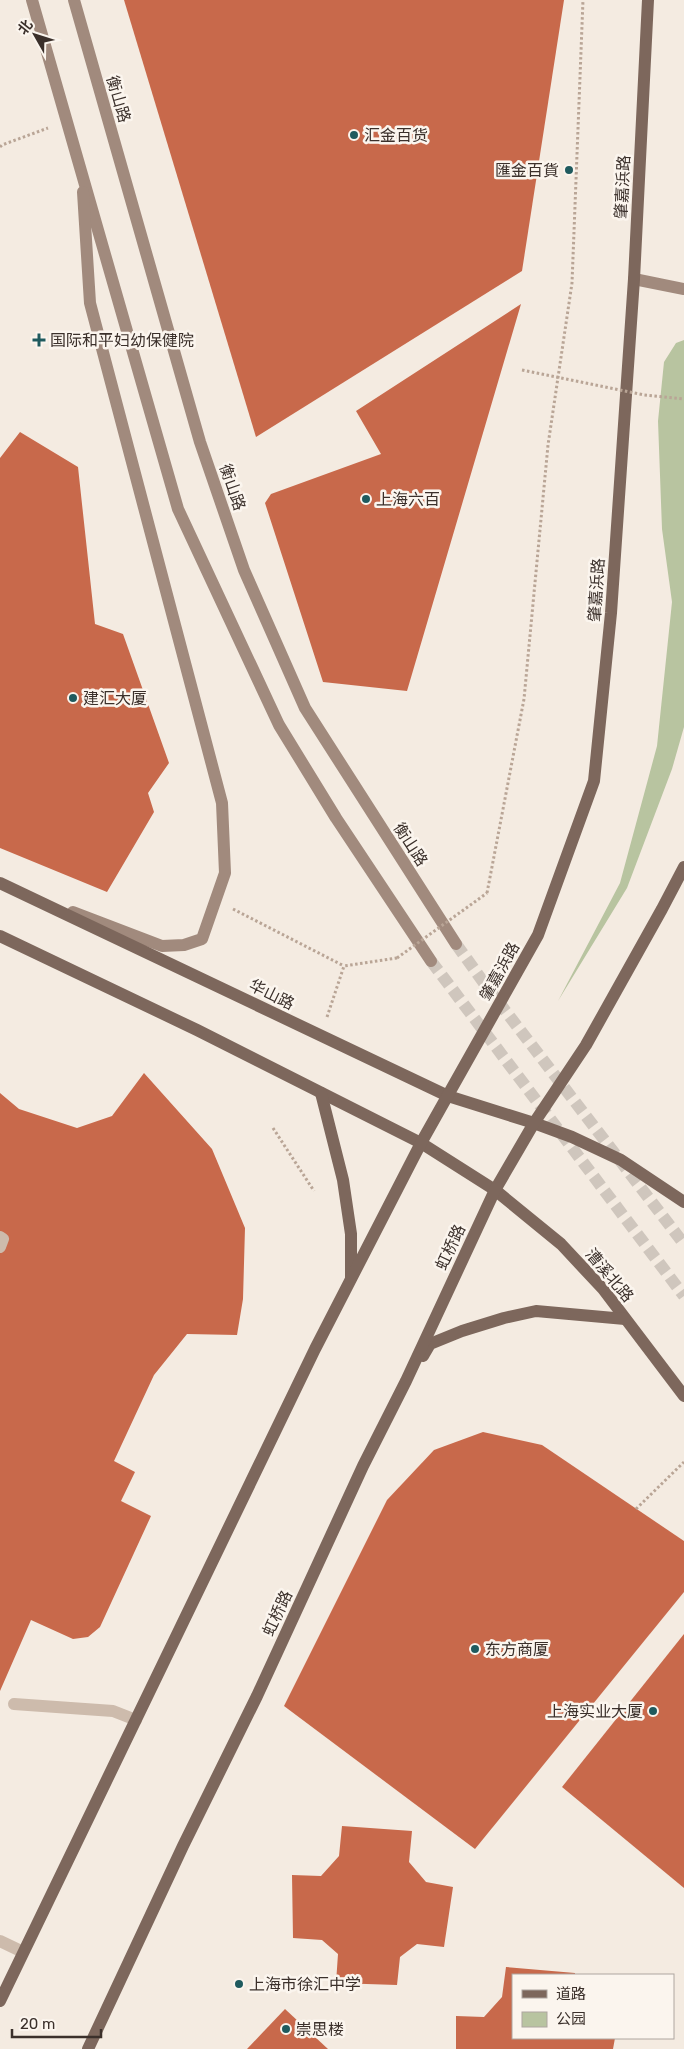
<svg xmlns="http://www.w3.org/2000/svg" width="684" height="2049" font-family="Rubik,'Noto Sans SC',sans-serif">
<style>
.green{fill:#b8c4a0}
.building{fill:#c8694b}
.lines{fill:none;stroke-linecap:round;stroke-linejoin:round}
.secondary-tunnel{stroke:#cfc6bd;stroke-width:12;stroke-dasharray:12 6;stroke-linecap:butt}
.path{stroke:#b9a596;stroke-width:3;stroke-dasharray:2.5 2.5;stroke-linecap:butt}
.lane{stroke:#cdbbac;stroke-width:12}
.street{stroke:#cdbbac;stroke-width:12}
.secondary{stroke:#a18a7d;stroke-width:12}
.primary{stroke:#7d675c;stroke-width:12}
.path-bridge{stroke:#b9a596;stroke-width:3;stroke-dasharray:2.5 2.5;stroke-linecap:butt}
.poi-dot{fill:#1f5a5e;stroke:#fbf5ee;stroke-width:2}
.labels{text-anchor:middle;stroke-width:5;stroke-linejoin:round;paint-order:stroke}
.street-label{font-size:16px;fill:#3b302b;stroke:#fbf5ee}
.poi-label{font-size:16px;fill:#3b302b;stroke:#fbf5ee;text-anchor:start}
</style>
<rect width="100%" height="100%" fill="#f4ebe1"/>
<path class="green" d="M684 340V727L672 769 627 888 558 1001 620 883 657 746 672 602 662 529 658 421 664 362 676 343Z"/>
<g class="building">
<path d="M124 0H564L522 271 256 437Z"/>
<path d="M521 304 407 691 323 682 265 503 271 494 381 454 356 411Z"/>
<path d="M20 432 78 467 95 624 123 634 169 763 148 793 154 812 107 892 0 848V458Z"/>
<path d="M144 1073 212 1149 245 1228 243 1299 237 1335 187 1334 154 1375 114 1461 135 1472 121 1501 151 1516 100 1627 88 1637 73 1639 31 1620 0 1691V1093L19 1109 77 1128 112 1116Z"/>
<path d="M483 1432 542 1445 684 1541V1592L475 1849 284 1706 387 1500 434 1450Z"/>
<path d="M684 1634V1888L562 1787Z"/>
<path d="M342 1826 412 1831 409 1862 426 1882 453 1887 444 1947 417 1944 400 1957 397 1985 336 1983 338 1954 322 1940 293 1938 292 1875 321 1876 339 1856Z"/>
<path d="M506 1967 575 1973V1975H513V2038H615L613 2049H456V2016L484 2017 502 1997Z"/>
<path d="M285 2009 328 2049H247Z"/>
</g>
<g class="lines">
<g class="secondary-tunnel">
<path d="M456 944 484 983 684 1244"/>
<path d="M431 961 684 1296"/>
</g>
<g class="path">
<path d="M0 147 2 145 48 128"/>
<path d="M487 893 524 699 548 445 572 283 583 0"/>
<path d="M233 909 344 966"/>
<path d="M327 1017 344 966 397 958"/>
<path d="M273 1128 314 1191"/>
<path d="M636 1509 684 1462"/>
</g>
<path class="lane" d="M14 1704 113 1711 136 1720"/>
<g class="street">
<path d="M0 1237 3 1239 0 1247"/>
<path d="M0 1941 23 1952"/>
</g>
<g class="secondary">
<path d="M32 0 178 509 279 725 336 818 431 961"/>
<path d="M74 0 200 442 244 570 305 708 456 944"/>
<path d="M634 279 684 289"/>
<path d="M73 912 162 946 184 945 202 939 225 873 222 803 90 303 83 192"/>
</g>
<g class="primary">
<path d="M0 883 448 1096 534 1123 572 1137 621 1160 684 1202"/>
<path d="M0 936 197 1030 421 1143 495 1190 561 1244 603 1289 684 1396"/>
<path d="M321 1093 343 1180 351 1234V1278"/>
<path d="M423 1356 430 1344 462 1331 504 1318 536 1311 625 1319"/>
<path d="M0 2001 315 1349 421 1143 538 935 594 781 611 613 634 279 648 0"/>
<path d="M88 2049 183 1846 257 1696 363 1466 406 1381 495 1190 534 1123 586 1045 662 909 684 867"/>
</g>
<g class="path-bridge">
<path d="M522 370 644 395 684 399"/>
<path d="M397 958 487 893"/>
</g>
</g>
<g class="poi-dot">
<circle cx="354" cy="135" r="5"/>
<circle cx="569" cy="170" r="5"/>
<path d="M36.5 332.5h5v5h5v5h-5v5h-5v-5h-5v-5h5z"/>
<circle cx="366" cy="499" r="5"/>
<circle cx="73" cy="698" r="5"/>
<circle cx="475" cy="1649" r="5"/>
<circle cx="653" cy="1711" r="5"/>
<circle cx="239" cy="1984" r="5"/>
<circle cx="286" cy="2029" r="5"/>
</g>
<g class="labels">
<g class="street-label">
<text transform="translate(119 99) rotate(74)" y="6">衡山路</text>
<text transform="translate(622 187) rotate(-87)" y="6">肇嘉浜路</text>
<text transform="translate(233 487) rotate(71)" y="6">衡山路</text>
<text transform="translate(596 590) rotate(-86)" y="6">肇嘉浜路</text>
<text transform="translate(411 844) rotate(57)" y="6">衡山路</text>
<text transform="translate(499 971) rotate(-61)" y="6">肇嘉浜路</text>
<text transform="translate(272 994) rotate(26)" y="6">华山路</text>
<text transform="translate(450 1247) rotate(-65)" y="6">虹桥路</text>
<text transform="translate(610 1275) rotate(50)" y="6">漕溪北路</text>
<text transform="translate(277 1613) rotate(-65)" y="6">虹桥路</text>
</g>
<g class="poi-label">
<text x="364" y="141">汇金百货</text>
<text x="559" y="176" text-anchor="end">匯金百貨</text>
<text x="50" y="346">国际和平妇幼保健院</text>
<text x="376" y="505">上海六百</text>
<text x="83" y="704">建汇大厦</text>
<text x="485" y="1655">东方商厦</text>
<text x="643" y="1717" text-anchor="end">上海实业大厦</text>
<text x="249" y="1990">上海市徐汇中学</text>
<text x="296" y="2035">崇思楼</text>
</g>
</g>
<rect x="512" y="1974" width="162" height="65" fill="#fbf5ee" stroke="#aea6a0"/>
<rect x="522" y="1990" width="25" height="8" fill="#7d675c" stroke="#aea6a0"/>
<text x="556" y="1999" font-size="15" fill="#3b302b">道路</text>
<rect x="522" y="2012" width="25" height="15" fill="#b8c4a0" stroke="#aea6a0"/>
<text x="556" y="2024" font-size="15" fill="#3b302b">公园</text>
<g transform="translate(35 35) rotate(309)" stroke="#fbf5ee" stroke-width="4" paint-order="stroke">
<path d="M0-4L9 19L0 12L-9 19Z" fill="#3b302b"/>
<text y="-8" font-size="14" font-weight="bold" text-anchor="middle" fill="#3b302b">北</text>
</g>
<path d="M12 2029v8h89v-8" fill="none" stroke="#3b302b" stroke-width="2.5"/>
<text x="20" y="2029" font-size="15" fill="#3b302b" stroke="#fbf5ee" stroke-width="4" paint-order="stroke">20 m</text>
</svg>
